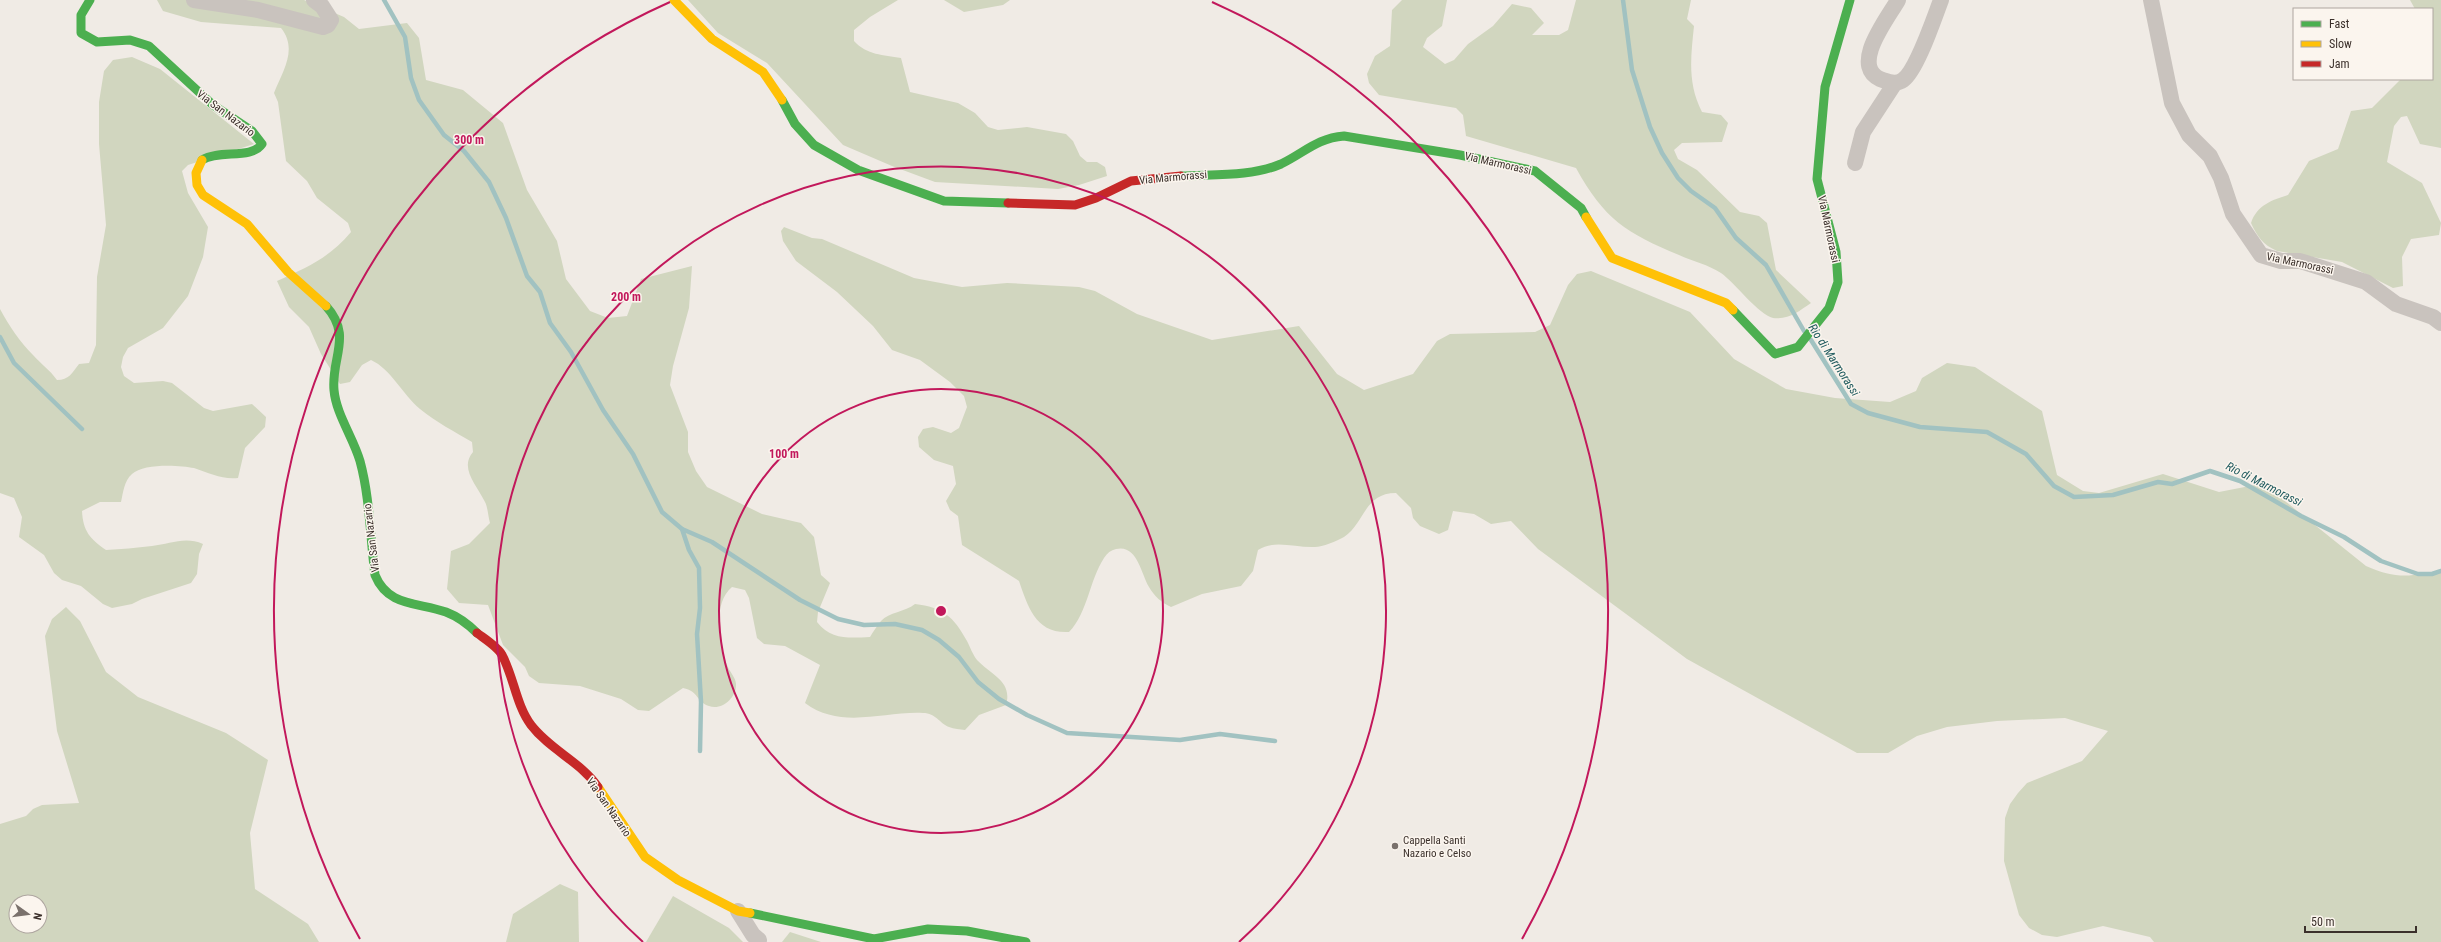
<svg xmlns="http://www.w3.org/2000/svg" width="2441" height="942" font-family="'Roboto Condensed',sans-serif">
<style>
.green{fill:#d1d6bf;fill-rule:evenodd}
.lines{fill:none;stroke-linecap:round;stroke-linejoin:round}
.stream{stroke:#a1c2c1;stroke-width:4.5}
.street{stroke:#c9c3be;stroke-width:16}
.fast{stroke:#4caf50;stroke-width:9}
.slow{stroke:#ffc107;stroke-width:9}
.jam{stroke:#c62828;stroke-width:9}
.ring{fill:none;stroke:#c2185b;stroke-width:2}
.poi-dot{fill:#7a716c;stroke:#fbf5ee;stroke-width:1.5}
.labels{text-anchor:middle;stroke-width:3;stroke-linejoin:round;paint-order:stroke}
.street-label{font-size:11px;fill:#3b302b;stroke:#fbf5ee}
.poi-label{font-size:11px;fill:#3b302b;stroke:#fbf5ee;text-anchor:start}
.water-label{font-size:12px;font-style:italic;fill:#1f5a5e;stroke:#fbf5ee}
.centre{fill:#c2185b;stroke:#fbf5ee;stroke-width:2}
.ring-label{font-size:12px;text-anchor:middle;font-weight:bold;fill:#c2185b;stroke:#fbf5ee;stroke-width:3;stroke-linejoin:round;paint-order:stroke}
</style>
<rect width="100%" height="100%" fill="#f0ebe5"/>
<g class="green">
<path d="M157 0H304L344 17 359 29 407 23 419 38 426 80 463 90 503 123 527 190 557 241 566 279 590 311 608 318 627 316 641 279 692 266 689 308 673 366 670 385 688 432V452L696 471 707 487 762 514 801 523 814 537 821 575 830 583 818 612 817 622C831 640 849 638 870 637 873 632 877 626 881 621 889 612 905 612 915 604 943 607 954 617 967 641 970 647 973 655 977 660 991 675 1013 681 1006 705L979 715 965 730C960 729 954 729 949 727 939 723 936 713 923 713 884 711 841 730 805 703L820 665 785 646 764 644 757 638 749 598 745 590 732 587C712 604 719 642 727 665 729 671 736 678 736 684 737 697 722 711 709 706 696 702 699 691 683 688L649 711 638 710 621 699 580 686 539 683 529 676 525 667 503 645 488 605 459 603 447 589 451 551 469 544 490 523C488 516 488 508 485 502 477 485 459 468 473 452L472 442C455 432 436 422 420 409 403 395 391 369 371 360L362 365 350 382 340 384 321 354 309 327 289 307 277 281C308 267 329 258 351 232L348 223 317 198 307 181 286 161 278 102 274 93C283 71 298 49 281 28L201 22 163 11Z"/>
<path d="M688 0H898L870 17 854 30V41C867 55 883 55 901 58L910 92 958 103 975 113 988 127 998 130 1027 127 1066 134 1073 141 1080 156 1087 162H1097L1105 167 1107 176 1079 185 1058 189 935 182 892 166 843 145 767 63 718 33Z"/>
<path d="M944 0H1010L1003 5 964 12Z"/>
<path d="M1402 0H1447L1442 26 1427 38 1423 47 1445 64 1454 60 1468 44 1493 26 1512 4 1531 8 1544 23 1532 35H1559L1568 30 1576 0H1691L1687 19 1694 26C1691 56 1687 83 1702 112L1721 115 1728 123 1722 142 1682 143 1674 150 1678 159 1697 170 1740 212 1759 216 1767 223 1776 270 1811 303C1799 311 1789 320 1773 318 1759 315 1735 283 1721 273 1709 265 1692 261 1679 255 1626 233 1604 219 1576 168L1466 136 1463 115 1456 108 1379 95 1369 83 1367 74 1375 56 1390 46 1392 10Z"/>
<path d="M2410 0H2441V148L2420 144 2407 116 2401 117 2394 126 2387 162 2422 183 2441 223 2439 235 2411 239 2402 257 2403 286 2393 288 2342 262 2277 251C2263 245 2257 236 2251 223 2257 205 2272 200 2288 195L2309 161 2338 149 2351 111 2372 108 2401 79H2432V9H2415Z"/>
<path d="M132 57 160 69 254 144 188 165 182 171 188 193 208 227 203 257 188 296 163 328 128 348 123 357 121 367 124 376 134 383 163 381 172 383 204 408 213 411 252 404 266 417 265 427 245 448 238 478C223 480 209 473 194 468 180 465 143 463 132 474 124 481 123 493 121 502H100L82 511C83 531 90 539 106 550 121 549 136 548 152 546 170 544 185 536 203 544L199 554 197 574 191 583 142 599 132 604 112 608 103 604 81 586 62 580 54 573 44 555 19 537 22 517 14 498 0 493V309C9 326 20 342 33 355 42 365 49 369 57 380 69 380 72 373 79 364L89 363 96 345 97 277 106 225 99 144V102L104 71 113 60Z"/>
<path d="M784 227 812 238 822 239 914 278 962 287 1007 283 1079 287 1095 291 1137 314 1212 340 1299 326 1337 374 1364 390 1413 374 1437 341 1450 334 1535 332 1550 325 1568 285 1577 274 1591 271 1690 312 1734 359 1786 389 1835 398 1890 402 1916 391 1922 378 1947 363 1975 367 2042 411 2057 475 2083 491 2099 493 2163 474 2219 492 2255 485 2270 489 2366 566C2394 579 2412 577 2441 570V942H2154L2150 937 2103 926 2057 937 2042 935 2029 928 2019 915 2004 861 2005 818 2010 804 2018 793 2027 783 2082 761 2108 731 2065 718 1997 721 1947 727 1917 736 1888 753H1857L1687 659 1538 549 1511 521 1491 524 1474 514 1453 511 1448 530 1439 534 1420 526 1413 518 1411 508 1396 493C1364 493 1365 523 1344 537 1337 541 1322 547 1315 547 1296 548 1274 539 1258 550L1253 571 1241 586 1202 594 1171 607C1162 603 1154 596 1149 587 1141 573 1137 544 1116 549 1111 550 1107 553 1104 558 1089 581 1088 612 1069 632 1036 634 1028 607 1019 581L962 545 958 516 950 510 946 501 956 484 953 466 934 460 919 447 918 437 923 429 933 427 951 433 959 428 967 407 964 396 950 382 920 360 892 350 873 326 837 292 796 261 783 241 781 231Z"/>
<path d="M66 607 80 621 106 672 138 697 226 733 268 760 250 833 255 889 308 924 319 942H0V824L26 816 33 809 42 805 79 803 57 731 45 636 52 619ZM16 902H40V926H16Z"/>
<path d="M560 884 578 892 579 942H506L513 914Z"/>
<path d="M673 896 729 928 743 942H646Z"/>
<path d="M790 932 821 942H782Z"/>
</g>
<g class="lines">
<g class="stream">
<path d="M384 0 405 37 411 78 419 100 444 135 464 151 489 182 506 218 527 276 540 292 550 323 571 352 603 410 633 454 662 512 682 529 689 550 699 568 700 608 697 634 701 702 700 751"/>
<path d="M1623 0 1632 70 1650 127 1662 153 1678 178 1691 191 1715 208 1736 238 1766 265 1804 331"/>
<path d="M0 337 14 363 82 429"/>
<path d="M1811 340 1851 404 1868 413 1920 427 1987 432 2026 454 2054 486 2074 497 2113 495 2158 482 2172 484 2210 471 2240 481 2301 516 2344 537 2381 561 2418 574H2432L2441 571"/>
<path d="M682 529 712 542 800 600 838 619 864 625 895 624 922 630 939 640 959 657 978 682 999 699 1027 715 1067 733 1180 740 1220 734 1275 741"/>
</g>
<g class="street">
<path d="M194 0 258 10 323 27 328 25 331 20 322 6 314 0"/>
<path d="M1898 0C1888 18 1850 65 1880 79 1888 82 1896 85 1903 80 1917 70 1934 18 1941 0"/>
<path d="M2151 0 2172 103 2189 135 2210 156 2221 178 2233 214 2261 255 2281 261H2300L2366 282 2396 304 2433 317 2441 323"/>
<path d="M1855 163 1863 132 1895 83"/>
<path d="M738 911 753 935 759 940"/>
</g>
<g class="fast">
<path d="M90 0 81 15V33L97 42 130 40 149 46 213 105 252 131 262 144C251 160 220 149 202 160"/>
<path d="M782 100 795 124 814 145 858 170 944 201 1008 203"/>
<path d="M1181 176C1212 174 1251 177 1281 164 1304 153 1317 138 1344 136L1460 155 1535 171 1581 208 1586 217"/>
<path d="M326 306C353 336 331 357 334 390 336 414 353 437 360 461 370 498 370 537 375 575 388 607 418 602 446 612 459 617 468 624 477 633"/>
<path d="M1733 310 1775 354 1798 347 1829 308 1838 282 1836 252 1817 179 1825 87 1850 0"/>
<path d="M750 913 874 939 928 929 967 931 1026 942"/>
</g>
<g class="slow">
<path d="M674 0 712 39 763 72 782 100"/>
<path d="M202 160 196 173 197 185 203 195 247 224 288 272 326 306"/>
<path d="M1586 217 1612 258 1726 303 1733 310"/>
<path d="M598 787 645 857 678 880 738 911 750 913"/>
</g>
<g class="jam">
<path d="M1008 203 1075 205 1096 198 1131 181 1181 176"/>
<path d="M477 633C485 639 498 647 502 655 514 677 516 705 531 725 550 750 581 762 598 787"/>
</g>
</g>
<g class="ring">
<circle cx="941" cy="611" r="222"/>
<path d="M643 942A445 445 0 1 1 1239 942"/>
<path d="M360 939A667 667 0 0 1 670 2M1212 2A667 667 0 0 1 1522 939"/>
</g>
<circle class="poi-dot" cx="1395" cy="846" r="4"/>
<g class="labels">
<g class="street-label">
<text transform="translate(226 113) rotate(37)" y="4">Via San Nazario</text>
<text transform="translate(1498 163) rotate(13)" y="4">Via Marmorassi</text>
<text transform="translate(1173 177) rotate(-5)" y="4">Via Marmorassi</text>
<text transform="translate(1829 229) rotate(78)" y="4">Via Marmorassi</text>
<text transform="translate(2300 263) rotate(12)" y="4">Via Marmorassi</text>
<text transform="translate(371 538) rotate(-97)" y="4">Via San Nazario</text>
<text transform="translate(609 807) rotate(55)" y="4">Via San Nazario</text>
</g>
<g class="poi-label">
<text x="1403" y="844">Cappella Santi<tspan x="1403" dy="13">Nazario e Celso</tspan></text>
</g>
<g class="water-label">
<text transform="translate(1834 360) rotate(57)" y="4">Rio di Marmorassi</text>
<text transform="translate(2264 484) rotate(27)" y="4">Rio di Marmorassi</text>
</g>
</g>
<circle cx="941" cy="611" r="6" class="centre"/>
<g class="ring-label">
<text x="469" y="144">300 m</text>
<text x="626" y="301">200 m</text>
<text x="784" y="458">100 m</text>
</g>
<rect x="2293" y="8" width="140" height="72" fill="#fbf5ee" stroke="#aea6a0"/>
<rect x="2301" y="21" width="20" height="6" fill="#4caf50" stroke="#aea6a0"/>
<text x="2329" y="28" font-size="12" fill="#3b302b">Fast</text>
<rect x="2301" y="41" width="20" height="6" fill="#ffc107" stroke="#aea6a0"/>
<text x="2329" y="48" font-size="12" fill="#3b302b">Slow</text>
<rect x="2301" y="61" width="20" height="6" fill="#c62828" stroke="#aea6a0"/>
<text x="2329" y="68" font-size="12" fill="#3b302b">Jam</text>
<g transform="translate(28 914) rotate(104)"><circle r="19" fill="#fbf5ee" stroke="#aea6a0"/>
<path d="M0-3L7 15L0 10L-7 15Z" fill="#7a716c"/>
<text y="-6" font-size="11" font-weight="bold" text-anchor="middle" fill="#3b302b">N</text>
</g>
<path d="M2305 926v6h111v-6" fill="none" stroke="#3b302b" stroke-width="2"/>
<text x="2311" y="926" font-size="12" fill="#3b302b" stroke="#fbf5ee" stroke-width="3" paint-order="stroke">50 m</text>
</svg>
